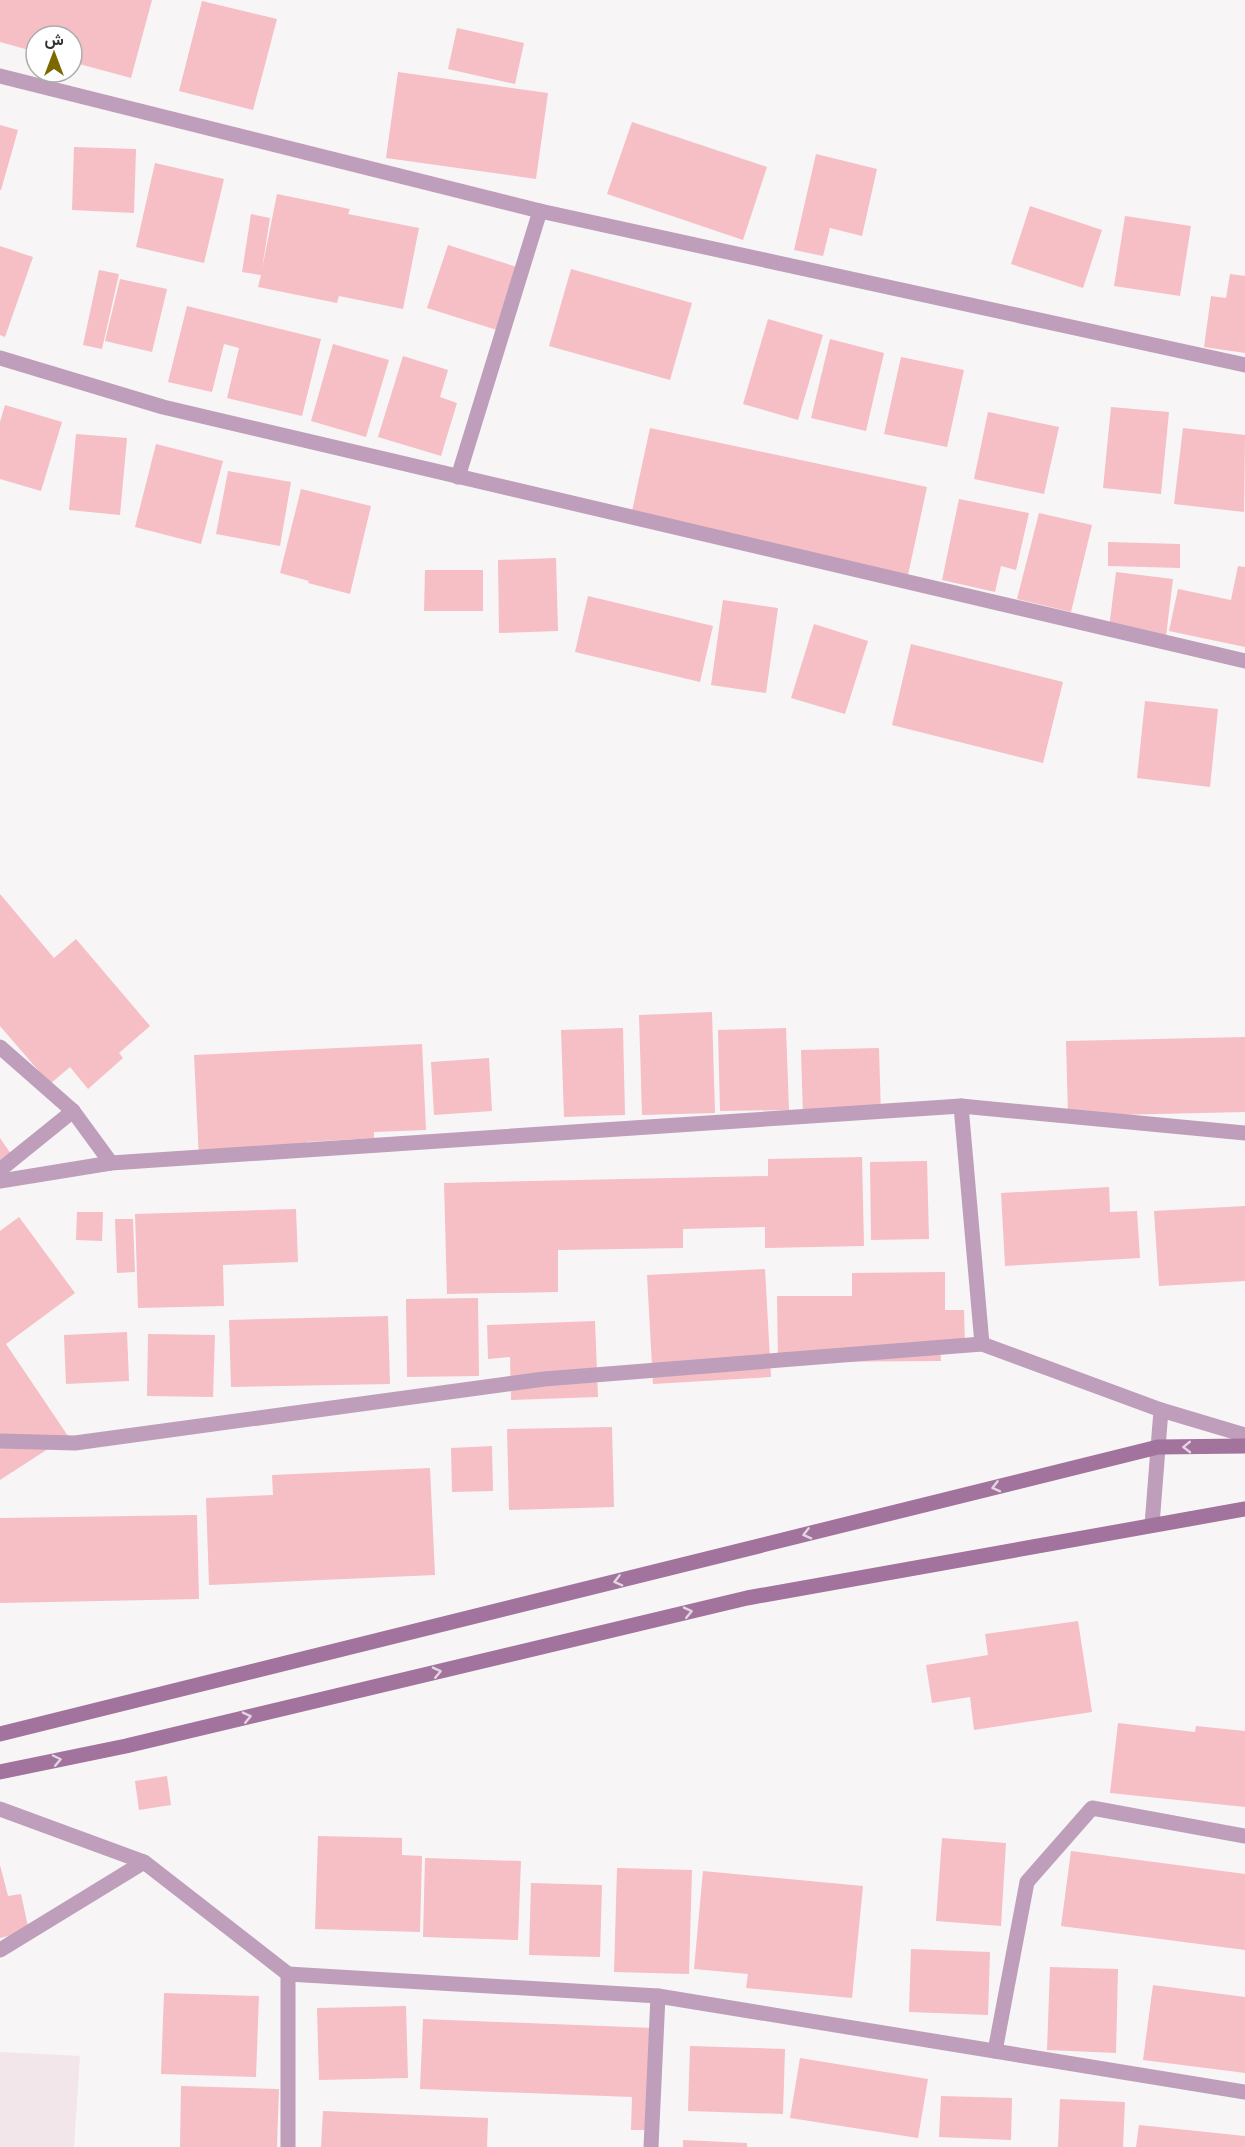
<svg xmlns="http://www.w3.org/2000/svg" width="1245" height="2147" font-family="'Crimson Pro',Vazirmatn,serif">
<style>
.built{fill:#f2e6eb}
.building{fill:#f5bfc5}
.lines{fill:none;stroke-linecap:round;stroke-linejoin:round}
.street{stroke:#be9ebb;stroke-width:15}
.secondary{stroke:#a1739d;stroke-width:15}
.oneway{stroke:#e3d5e2}
</style>
<rect width="100%" height="100%" fill="#f8f5f6"/>
<path class="built" d="M0 2052 80 2056 74 2147H0Z"/>
<g class="building">
<path d="M0 0H152L131 78 72 62V36H36V52L0 42Z"/>
<path d="M202 1 277 19 253 110 179 91Z"/>
<path d="M457 28 524 43 515 84 448 69Z"/>
<path d="M398 72 548 93 536 179 386 158Z"/>
<path d="M632 122 767 167 743 240 607 194Z"/>
<path d="M0 125 18 130 1 190H0Z"/>
<path d="M74 147 136 149 134 213 72 210Z"/>
<path d="M816 154 877 169 862 236 830 228 823 256 794 250Z"/>
<path d="M155 163 224 179 204 263 136 247Z"/>
<path d="M277 194 350 209 348 214 419 228 403 309 339 296 337 303 258 287 261 275 242 272 251 214 270 218 262 269Z"/>
<path d="M1030 206 1102 230 1083 288 1011 264Z"/>
<path d="M1125 216 1191 226 1180 296 1114 286Z"/>
<path d="M448 245 517 267 497 330 427 308Z"/>
<path d="M0 246 33 257 5 337 0 335Z"/>
<path d="M571 269 692 303 670 380 549 346Z"/>
<path d="M99 270 119 274 102 349 83 345Z"/>
<path d="M1230 274 1245 276V353L1204 347 1211 296 1226 298Z"/>
<path d="M120 279 167 289 152 352 105 341Z"/>
<path d="M187 306 321 339 302 416 227 398 239 348 224 344 212 392 168 382Z"/>
<path d="M768 319 823 335 798 420 743 404Z"/>
<path d="M830 339 884 353 866 431 811 418Z"/>
<path d="M333 344 389 360 366 437 311 421Z"/>
<path d="M403 356 448 370 440 397 457 403 441 456 378 437Z"/>
<path d="M901 357 964 370 947 447 884 434Z"/>
<path d="M5 405 62 422 41 491 0 479V422Z"/>
<path d="M1111 407 1169 412 1161 494 1103 488Z"/>
<path d="M988 412 1059 427 1044 494 974 479Z"/>
<path d="M650 428 927 487 908 575 631 516Z"/>
<path d="M1183 428 1245 435 1244 512 1174 504Z"/>
<path d="M76 434 127 438 120 515 69 510Z"/>
<path d="M156 444 223 461 201 544 135 527Z"/>
<path d="M228 471 291 482 280 546 216 534Z"/>
<path d="M301 489 371 506 350 594 308 583 309 581 280 573Z"/>
<path d="M959 499 1029 513 1016 570 1001 566 995 592 942 580Z"/>
<path d="M1039 513 1092 525 1071 612 1017 599Z"/>
<path d="M1108 542 1180 544V568L1108 566Z"/>
<path d="M556 558 558 631 499 633 498 560Z"/>
<path d="M1238 566 1245 567V647L1169 631 1178 589 1231 600Z"/>
<path d="M425 570H483V611H424Z"/>
<path d="M1116 572 1173 579 1166 636 1109 628Z"/>
<path d="M588 596 713 626 700 682 575 652Z"/>
<path d="M723 600 778 608 766 693 711 685Z"/>
<path d="M814 624 868 641 845 714 791 698Z"/>
<path d="M911 644 1063 682 1043 763 892 725Z"/>
<path d="M1145 701 1218 709 1210 787 1137 778Z"/>
<path d="M0 894 54 958 76 939 150 1026 119 1053 123 1058 88 1089 70 1067 50 1084 0 1026Z"/>
<path d="M712 1012 715 1113 642 1115 639 1015Z"/>
<path d="M623 1028 625 1115 564 1117 561 1030Z"/>
<path d="M786 1028 789 1110 720 1111 718 1030Z"/>
<path d="M1245 1037V1112L1068 1116 1066 1041Z"/>
<path d="M422 1044 426 1130 374 1132V1138L306 1142 307 1154 199 1159 194 1055Z"/>
<path d="M879 1048 881 1115 803 1117 801 1050Z"/>
<path d="M489 1058 492 1111 434 1115 431 1062Z"/>
<path d="M0 1138 11 1154 0 1162Z"/>
<path d="M862 1157 864 1246 765 1248V1227L683 1229V1248L558 1250V1292L447 1294 444 1183 768 1176V1159Z"/>
<path d="M927 1161 929 1239 871 1240 870 1162Z"/>
<path d="M1109 1187 1110 1212 1137 1211 1140 1258 1005 1266 1001 1193Z"/>
<path d="M1245 1206V1281L1159 1286 1154 1211Z"/>
<path d="M296 1209 298 1262 223 1265 224 1306 138 1308 135 1214Z"/>
<path d="M77 1212H103L102 1241 76 1240Z"/>
<path d="M19 1217 75 1293 6 1344 68 1436 0 1480V1231Z"/>
<path d="M115 1219H133L135 1272 117 1273Z"/>
<path d="M765 1269 771 1377 653 1384 647 1275Z"/>
<path d="M945 1272V1310H964L965 1346H940L941 1361 778 1362 777 1296H852V1273Z"/>
<path d="M478 1298 479 1376 407 1377 406 1299Z"/>
<path d="M388 1316 390 1384 231 1387 229 1320Z"/>
<path d="M595 1321 598 1397 511 1400 510 1357 488 1359 487 1325Z"/>
<path d="M127 1332 129 1381 66 1384 64 1335Z"/>
<path d="M148 1334 215 1335 213 1397 147 1396Z"/>
<path d="M612 1427 614 1507 509 1510 507 1429Z"/>
<path d="M492 1446 493 1491 452 1492 451 1448Z"/>
<path d="M430 1468 435 1575 209 1585 206 1498 273 1495 272 1475Z"/>
<path d="M197 1515 199 1599 0 1603V1518Z"/>
<path d="M1078 1621 1092 1712 974 1730 970 1697 932 1703 926 1665 988 1655 985 1634Z"/>
<path d="M1118 1723 1195 1732 1196 1726 1245 1731V1807L1110 1793Z"/>
<path d="M167 1776 171 1805 139 1810 135 1781Z"/>
<path d="M318 1836 402 1838V1855L422 1856 420 1932 315 1929Z"/>
<path d="M942 1838 1006 1843 1001 1926 936 1921Z"/>
<path d="M1071 1851 1245 1874V1950L1061 1926Z"/>
<path d="M425 1858 521 1861 518 1940 423 1937Z"/>
<path d="M0 1865 8 1896 21 1894 29 1931 0 1938Z"/>
<path d="M617 1868 692 1870 689 1974 614 1972Z"/>
<path d="M703 1871 863 1886 852 1998 746 1988 748 1974 694 1969Z"/>
<path d="M531 1883 602 1885 600 1957 529 1955Z"/>
<path d="M911 1949 990 1952 988 2015 909 2012Z"/>
<path d="M1050 1967 1118 1969 1116 2053 1047 2050Z"/>
<path d="M1153 1985 1245 1997V2073L1143 2060Z"/>
<path d="M164 1993 259 1996 256 2077 161 2074Z"/>
<path d="M406 2006 408 2078 319 2080 317 2008Z"/>
<path d="M423 2019 654 2028 650 2130H631L632 2097 420 2089Z"/>
<path d="M690 2046 785 2049 783 2114 688 2111Z"/>
<path d="M800 2058 928 2079 918 2138 790 2118Z"/>
<path d="M181 2086 279 2089 277 2147H180Z"/>
<path d="M941 2096 1012 2098 1011 2140 939 2137Z"/>
<path d="M1060 2099 1125 2102 1123 2147H1058Z"/>
<path d="M323 2111 488 2118 487 2147H321Z"/>
<path d="M1139 2125 1245 2136V2147H1136Z"/>
<path d="M683 2140 747 2143V2147H683Z"/>
</g>
<g class="lines">
<g class="street">
<path d="M0 76 540 211 1245 365"/>
<path d="M0 358 163 407 1245 661"/>
<path d="M458 477 540 211"/>
<path d="M0 1047 73 1111 111 1163"/>
<path d="M961 1106 982 1344 1161 1410 1152 1525"/>
<path d="M0 1170 73 1111"/>
<path d="M0 1181 111 1163 961 1106 1245 1133"/>
<path d="M1161 1410 1245 1435"/>
<path d="M0 1441 75 1443 544 1379 982 1344"/>
<path d="M0 1809 144 1862 288 1974V2147"/>
<path d="M0 1950 144 1862"/>
<path d="M288 1974 658 1996 1245 2092"/>
<path d="M995 2051 1027 1882 1092 1808 1245 1836"/>
<path d="M651 2147 658 1996"/>
</g>
<g class="secondary">
<path d="M0 1734 1158 1447 1245 1446"/>
<path d="M0 1772 126 1746 747 1598 1245 1509"/>
</g>
</g>
<defs><path id="oneway-chevron" d="M-2-3.5L2.5 0L-2 3.5" fill="none" stroke-width="1.6" stroke-linecap="round" stroke-linejoin="round" transform="scale(1.5)"/></defs>
<g class="oneway">
<use href="#oneway-chevron" transform="translate(1187 1447) rotate(179)"/>
<use href="#oneway-chevron" transform="translate(996 1487) rotate(166)"/>
<use href="#oneway-chevron" transform="translate(807 1534) rotate(166)"/>
<use href="#oneway-chevron" transform="translate(618 1581) rotate(166)"/>
<use href="#oneway-chevron" transform="translate(688 1612) rotate(-13)"/>
<use href="#oneway-chevron" transform="translate(437 1672) rotate(-13)"/>
<use href="#oneway-chevron" transform="translate(247 1717) rotate(-13)"/>
<use href="#oneway-chevron" transform="translate(57 1760) rotate(-12)"/>
</g>
<g transform="translate(54 54)"><circle r="28" fill="#ffffff" stroke="#adacad" stroke-width="1.5"/>
<path d="M0-4.5L10 22L0 15L-10 22Z" fill="#7d6800"/>
<text y="-9" font-size="16" font-weight="bold" text-anchor="middle" fill="#323031">ش</text>
</g>
</svg>
